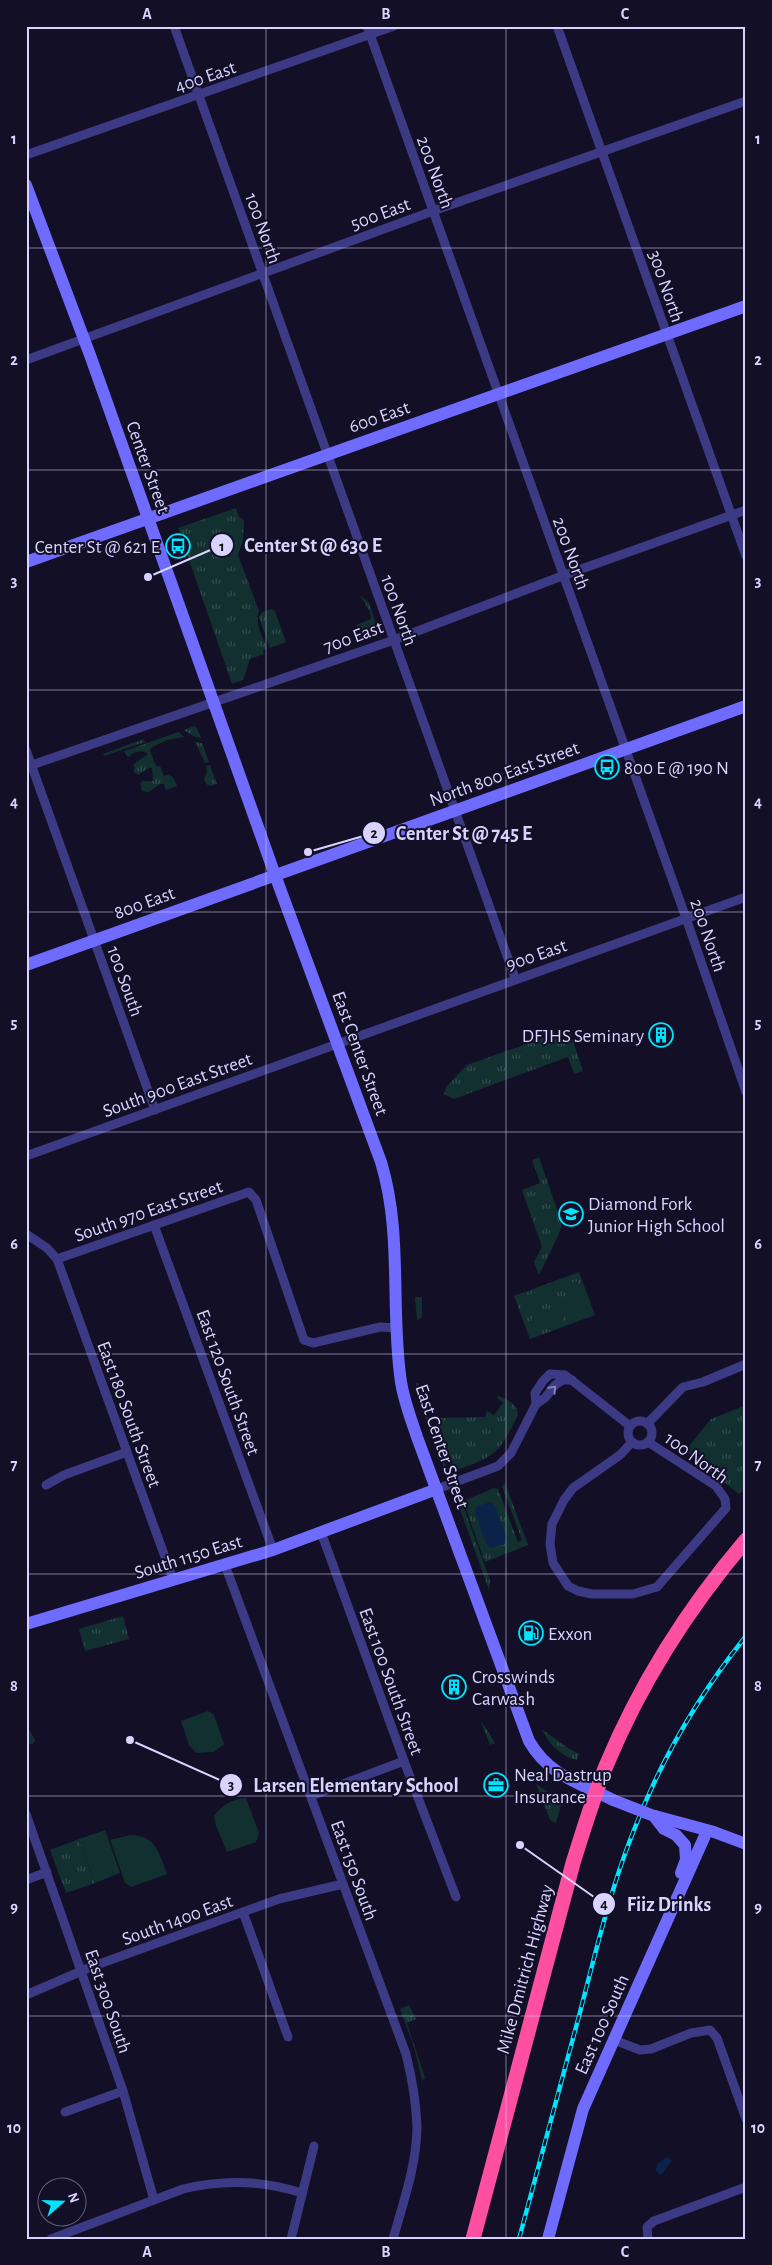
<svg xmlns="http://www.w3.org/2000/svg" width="772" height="2265" font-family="'Alegreya Sans',sans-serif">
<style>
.grass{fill:url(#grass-tufts)}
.pitch{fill:#12302f}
.water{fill:#0c2248}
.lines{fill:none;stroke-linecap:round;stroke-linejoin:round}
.street{stroke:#3d3a85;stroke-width:9}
.secondary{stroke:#6f6bff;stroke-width:12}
.highway{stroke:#ff4fa3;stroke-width:15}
.rail-casing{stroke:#00e5ff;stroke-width:4.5}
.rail{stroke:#130f26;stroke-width:2.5;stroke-dasharray:8;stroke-linecap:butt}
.secondary-bridge{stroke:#6f6bff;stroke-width:12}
.oneway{stroke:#837fbc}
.grid{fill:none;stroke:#d9d4ff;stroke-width:1;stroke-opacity:0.55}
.labels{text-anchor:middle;stroke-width:4;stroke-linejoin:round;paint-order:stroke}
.street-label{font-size:19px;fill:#d9d4ff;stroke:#130f26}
.poi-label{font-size:19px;fill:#d9d4ff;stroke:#130f26;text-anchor:start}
.leader{fill:none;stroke:#d9d4ff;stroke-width:2}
.callout-dot{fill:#d9d4ff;stroke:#130f26;stroke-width:2}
.mark-label{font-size:15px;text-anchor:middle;font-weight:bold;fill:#111}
.callout-label{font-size:20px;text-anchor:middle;font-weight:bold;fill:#d9d4ff;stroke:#130f26;stroke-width:4;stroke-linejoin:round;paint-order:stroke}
.neatline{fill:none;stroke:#d9d4ff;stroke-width:2}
.grid-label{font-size:16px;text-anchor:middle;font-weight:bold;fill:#d9d4ff}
</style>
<defs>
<pattern id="grass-tufts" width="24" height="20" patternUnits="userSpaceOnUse" patternTransform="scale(1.25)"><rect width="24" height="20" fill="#12302f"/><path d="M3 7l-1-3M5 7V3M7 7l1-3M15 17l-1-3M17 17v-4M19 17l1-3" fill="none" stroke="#344d4e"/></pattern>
</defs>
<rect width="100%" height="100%" fill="#130f26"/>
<g class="grass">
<path d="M236 508 239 517 244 520 243 540 238 555 259 611C254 623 263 637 267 649L263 650 264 654 250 659 243 680 232 684 178 528Z"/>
<path d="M360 595 369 603 376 624 375 626 360 632 356 625 371 619 370 612Z"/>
<path d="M271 609 275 611 286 642 270 648 259 617 261 613Z"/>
<path d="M194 726 197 728 201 738 193 736 184 730Z"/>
<path d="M179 732 184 737 167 740 152 747 150 751 156 766H160L164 776 168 775 173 777 177 786 166 790 164 784H160L149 792 142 791 140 783 143 781H153L152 768H149L138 775 134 772V764L148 754C141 748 133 753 128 757L124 751Z"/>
<path d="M143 739 145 742 104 756 103 754Z"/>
<path d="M195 742 202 743 209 762 205 763Z"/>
<path d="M210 765 217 784 210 786 206 784 204 778 207 773 206 766Z"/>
<path d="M569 1029 583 1071 574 1074 568 1057 454 1099 444 1094 446 1087 467 1065Z"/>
<path d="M539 1157 562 1224 558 1236 539 1275 534 1262 542 1247 522 1190 540 1183 532 1160Z"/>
<path d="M579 1272 595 1315 530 1339 514 1296Z"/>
<path d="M415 1297H422V1317L417 1320Z"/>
<path d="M416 1383H418L424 1407 446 1466 444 1468 421 1407Z"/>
<path d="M498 1396C508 1400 518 1404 518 1415 497 1457 496 1455 453 1472L436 1430 441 1418 485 1417 487 1411 494 1415 503 1403 498 1399Z"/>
<path d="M746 1405V1487L739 1494 685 1451 711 1419Z"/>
<path d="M505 1483 528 1545 485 1562 463 1501 494 1488 498 1489 518 1542 522 1540 502 1486Z"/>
<path d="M456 1498 461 1500 490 1580 489 1590Z"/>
<path d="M123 1616 129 1639 85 1651 79 1629Z"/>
<path d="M481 1722H482L495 1743 490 1745Z"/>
<path d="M29 1729 35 1740 34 1743 26 1745V1730Z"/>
<path d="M543 1730 568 1748 579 1754 577 1760C562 1757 547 1743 543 1730Z"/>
<path d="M536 1784 562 1801 556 1823 550 1820Z"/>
<path d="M79 1839 95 1883 66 1893 50 1850Z"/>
<path d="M409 2005 416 2019 407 2023 425 2078 422 2080 414 2047 400 2009Z"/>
</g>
<g class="pitch">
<path d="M577 1281 588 1309 575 1314 564 1286Z"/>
<path d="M551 1287 556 1300 528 1310 523 1297Z"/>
<path d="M559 1309 564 1322 536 1332 531 1319Z"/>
<path d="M208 1711 214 1715 224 1744 214 1752 196 1753 189 1745 181 1721Z"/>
<path d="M246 1798 259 1833 256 1842 227 1852 216 1826 214 1816C223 1804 230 1800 246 1798Z"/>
<path d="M105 1830 120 1873 95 1883 79 1839Z"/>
<path d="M130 1835C156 1835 159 1853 167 1874L131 1887 125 1883 110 1840Z"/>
</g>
<g class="water">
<path d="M490 1502 495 1506 507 1538 505 1544 491 1548 486 1544 475 1512 476 1507Z"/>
<path d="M669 2157 672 2161 661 2175 656 2171C655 2163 662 2159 669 2157Z"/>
</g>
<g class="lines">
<g class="street">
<path d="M174 26 515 978"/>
<path d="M367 26 686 918 746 1092"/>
<path d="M557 26 746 556"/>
<path d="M26 155 394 26"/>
<path d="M26 360 433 211 746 101"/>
<path d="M26 750 155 1110"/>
<path d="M26 767 394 640 562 576 746 510"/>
<path d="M26 1156 746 897"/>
<path d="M154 1225 273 1550"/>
<path d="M26 1234 47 1248 57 1259 173 1579"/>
<path d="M57 1259 249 1192 256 1200 304 1340 313 1343 380 1327 397 1328"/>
<path d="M536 1404 535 1393 543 1381 550 1374 565 1375 630 1426"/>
<circle cx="640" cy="1433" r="12"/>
<path d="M647 1424 683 1387 703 1382 746 1364"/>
<path d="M632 1442 620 1455 573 1488 564 1500 552 1524 550 1544 553 1563 568 1586 578 1591 592 1594H633L657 1587 726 1508 725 1499 716 1486 648 1442"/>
<path d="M46 1485 64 1475 127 1452"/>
<path d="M437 1489 498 1466 511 1453 536 1404 545 1398 555 1385 563 1380H572"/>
<path d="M321 1532 404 1761 456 1897"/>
<path d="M225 1565 406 2054C412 2078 416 2102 417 2126 417 2164 403 2203 393 2239"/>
<path d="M311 1796 404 1761"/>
<path d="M26 1814 123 2091 154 2200"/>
<path d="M26 1880 47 1872"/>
<path d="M243 1912 288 2037"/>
<path d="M26 1995 91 1967 279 1899 343 1884"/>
<path d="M614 2040 640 2050 651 2049 691 2033 710 2030 717 2038 746 2119"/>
<path d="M65 2112 123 2091"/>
<path d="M51 2239 183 2189C224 2179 262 2180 302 2193"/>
<path d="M291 2239 314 2146"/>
<path d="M648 2239 647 2227 654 2221 746 2187"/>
</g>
<g class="secondary">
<path d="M26 185 90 355 275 875 381 1162C403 1234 390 1309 401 1382 404 1401 411 1419 417 1437L529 1741C549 1776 580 1783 613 1800"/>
<path d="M26 562 746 306"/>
<path d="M26 965 746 706"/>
<path d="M26 1624 273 1550 437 1489"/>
<path d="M654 1816 664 1829 676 1835 685 1845 686 1860 681 1873"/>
<path d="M655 1816 714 1832 746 1844"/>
<path d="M548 2239 583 2109 707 1831"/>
</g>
<path class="highway" d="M473 2239 573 1863C583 1831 593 1798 606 1766 640 1684 689 1607 746 1540"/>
<g class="rail-casing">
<path id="rail" d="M519 2239C539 2164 559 2090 579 2016 595 1955 609 1894 632 1835 659 1763 698 1696 746 1636"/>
</g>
<use href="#rail" class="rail"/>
<path class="secondary-bridge" d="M613 1800 654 1816"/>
</g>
<defs><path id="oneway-chevron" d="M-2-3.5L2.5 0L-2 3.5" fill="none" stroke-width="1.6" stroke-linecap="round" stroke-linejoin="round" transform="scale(1.25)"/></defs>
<use class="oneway" href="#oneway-chevron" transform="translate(553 1389) rotate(-46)"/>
<path class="grid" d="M266 26V2239M506 26V2239M26 248H746M26 470H746M26 690H746M26 912H746M26 1132H746M26 1354H746M26 1574H746M26 1796H746M26 2016H746"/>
<defs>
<g id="bus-ring" transform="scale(1.25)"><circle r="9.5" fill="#130f26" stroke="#00e5ff" stroke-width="1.5"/><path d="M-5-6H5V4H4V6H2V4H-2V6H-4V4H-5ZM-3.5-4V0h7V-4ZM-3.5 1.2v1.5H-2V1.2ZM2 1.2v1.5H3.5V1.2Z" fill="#00e5ff"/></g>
<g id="building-ring" transform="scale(1.25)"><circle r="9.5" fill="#130f26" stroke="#00e5ff" stroke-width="1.5"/><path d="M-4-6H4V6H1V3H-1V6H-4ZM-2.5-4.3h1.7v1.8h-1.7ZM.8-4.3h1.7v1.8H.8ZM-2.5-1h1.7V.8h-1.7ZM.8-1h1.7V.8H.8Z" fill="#00e5ff"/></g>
<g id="school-ring" transform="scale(1.25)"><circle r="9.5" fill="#130f26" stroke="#00e5ff" stroke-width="1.5"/><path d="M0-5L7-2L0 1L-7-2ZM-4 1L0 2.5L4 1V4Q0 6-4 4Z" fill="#00e5ff"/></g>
<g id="fuel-ring" transform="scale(1.25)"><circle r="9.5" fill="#130f26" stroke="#00e5ff" stroke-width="1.5"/><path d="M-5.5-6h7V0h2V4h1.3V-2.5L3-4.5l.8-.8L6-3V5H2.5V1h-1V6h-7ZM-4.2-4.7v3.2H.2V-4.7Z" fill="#00e5ff"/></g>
<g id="office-ring" transform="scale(1.25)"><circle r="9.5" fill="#130f26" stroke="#00e5ff" stroke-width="1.5"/><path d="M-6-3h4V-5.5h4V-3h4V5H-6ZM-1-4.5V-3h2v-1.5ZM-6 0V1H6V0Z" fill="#00e5ff"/></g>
</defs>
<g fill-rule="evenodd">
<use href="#bus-ring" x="178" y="546"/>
<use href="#bus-ring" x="607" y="767"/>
<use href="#building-ring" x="661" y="1035"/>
<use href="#school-ring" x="571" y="1214"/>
<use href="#fuel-ring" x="531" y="1633"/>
<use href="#building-ring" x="454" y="1687"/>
<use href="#office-ring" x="496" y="1785"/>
</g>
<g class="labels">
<g class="street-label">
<text transform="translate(205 76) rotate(-19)" y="7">400 East</text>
<text transform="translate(436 172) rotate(70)" y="7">200 North</text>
<text transform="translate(380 213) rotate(-20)" y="7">500 East</text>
<text transform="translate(264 228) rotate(70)" y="7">100 North</text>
<text transform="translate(667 286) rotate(71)" y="7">300 North</text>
<text transform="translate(379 416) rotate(-19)" y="7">600 East</text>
<text transform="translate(149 467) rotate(70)" y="7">Center Street</text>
<text transform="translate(572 553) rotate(70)" y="7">200 North</text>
<text transform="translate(400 610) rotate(70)" y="7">100 North</text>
<text transform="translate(353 636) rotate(-20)" y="7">700 East</text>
<text transform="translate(504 773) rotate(-20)" y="7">North 800 East Street</text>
<text transform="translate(144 902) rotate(-20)" y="7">800 East</text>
<text transform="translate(709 935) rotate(71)" y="7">200 North</text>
<text transform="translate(536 954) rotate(-19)" y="7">900 East</text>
<text transform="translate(126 981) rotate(70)" y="7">100 South</text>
<text transform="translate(361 1053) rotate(70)" y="7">East Center Street</text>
<text transform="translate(177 1084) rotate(-20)" y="7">South 900 East Street</text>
<text transform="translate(148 1210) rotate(-19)" y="7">South 970 East Street</text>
<text transform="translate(229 1382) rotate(70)" y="7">East 120 South Street</text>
<text transform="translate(130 1414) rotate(70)" y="7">East 180 South Street</text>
<text transform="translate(443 1446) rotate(71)" y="7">East Center Street</text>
<text transform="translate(697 1457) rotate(36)" y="7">100 North</text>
<text transform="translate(188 1556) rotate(-17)" y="7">South 1150 East</text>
<text transform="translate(392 1681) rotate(70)" y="7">East 100 South Street</text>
<text transform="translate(355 1870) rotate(70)" y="7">East 150 South</text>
<text transform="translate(177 1919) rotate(-20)" y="7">South 1400 East</text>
<text transform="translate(524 1969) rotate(-75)" y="7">Mike Dmitrich Highway</text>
<text transform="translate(109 2001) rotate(71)" y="7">East 300 South</text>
<text transform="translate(601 2024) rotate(-66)" y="7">East 100 South</text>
</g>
<g class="poi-label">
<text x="160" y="553" text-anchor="end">Center St @ 621 E</text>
<text x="624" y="774">800 E @ 190 N</text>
<text x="644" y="1042" text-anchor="end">DFJHS Seminary</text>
<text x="588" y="1210">Diamond Fork<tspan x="588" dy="22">Junior High School</tspan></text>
<text x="548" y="1640">Exxon</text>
<text x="472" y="1683">Crosswinds<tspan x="472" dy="22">Carwash</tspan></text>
<text x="514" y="1781">Neal Dastrup<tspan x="514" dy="22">Insurance</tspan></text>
</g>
</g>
<path class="leader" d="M148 577L222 545M308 852L374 833M130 1740L231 1785M520 1845L604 1904"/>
<g class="callout-dot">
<circle cx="148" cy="577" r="5"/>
<circle cx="308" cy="852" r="5"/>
<circle cx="130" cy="1740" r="5"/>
<circle cx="520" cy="1845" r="5"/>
<circle cx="222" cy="545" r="12"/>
<circle cx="374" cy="833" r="12"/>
<circle cx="231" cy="1785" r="12"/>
<circle cx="604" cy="1904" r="12"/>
</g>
<g class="mark-label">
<text x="222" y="551">1</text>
<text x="374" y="838">2</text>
<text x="231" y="1790">3</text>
<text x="604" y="1909">4</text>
</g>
<g class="callout-label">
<text x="313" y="552">Center St @ 630 E</text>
<text x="464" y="840">Center St @ 745 E</text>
<text x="356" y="1792">Larsen Elementary School</text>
<text x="669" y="1911">Fiiz Drinks</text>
</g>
<rect width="772" height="2265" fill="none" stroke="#130f26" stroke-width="55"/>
<g transform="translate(62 2202) rotate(70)"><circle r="24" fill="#130f26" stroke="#625e7d"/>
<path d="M0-4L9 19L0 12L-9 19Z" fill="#00e5ff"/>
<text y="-8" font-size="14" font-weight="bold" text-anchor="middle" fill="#d9d4ff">N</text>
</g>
<rect x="28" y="28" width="716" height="2210" class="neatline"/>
<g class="grid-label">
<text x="147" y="19">A</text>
<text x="386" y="19">B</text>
<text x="625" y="19">C</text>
<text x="14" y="144">1</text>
<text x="758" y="144">1</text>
<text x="14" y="365">2</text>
<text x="758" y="365">2</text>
<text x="14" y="586">3</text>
<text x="758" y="586">3</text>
<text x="14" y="807">4</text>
<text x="758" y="807">4</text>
<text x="14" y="1028">5</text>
<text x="758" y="1028">5</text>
<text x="14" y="1249">6</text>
<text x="758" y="1249">6</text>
<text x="14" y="1470">7</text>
<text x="758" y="1470">7</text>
<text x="14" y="1691">8</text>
<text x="758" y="1691">8</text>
<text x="14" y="1912">9</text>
<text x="758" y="1912">9</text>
<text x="14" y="2133">10</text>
<text x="758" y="2133">10</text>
<text x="147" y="2257">A</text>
<text x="386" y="2257">B</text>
<text x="625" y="2257">C</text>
</g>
</svg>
